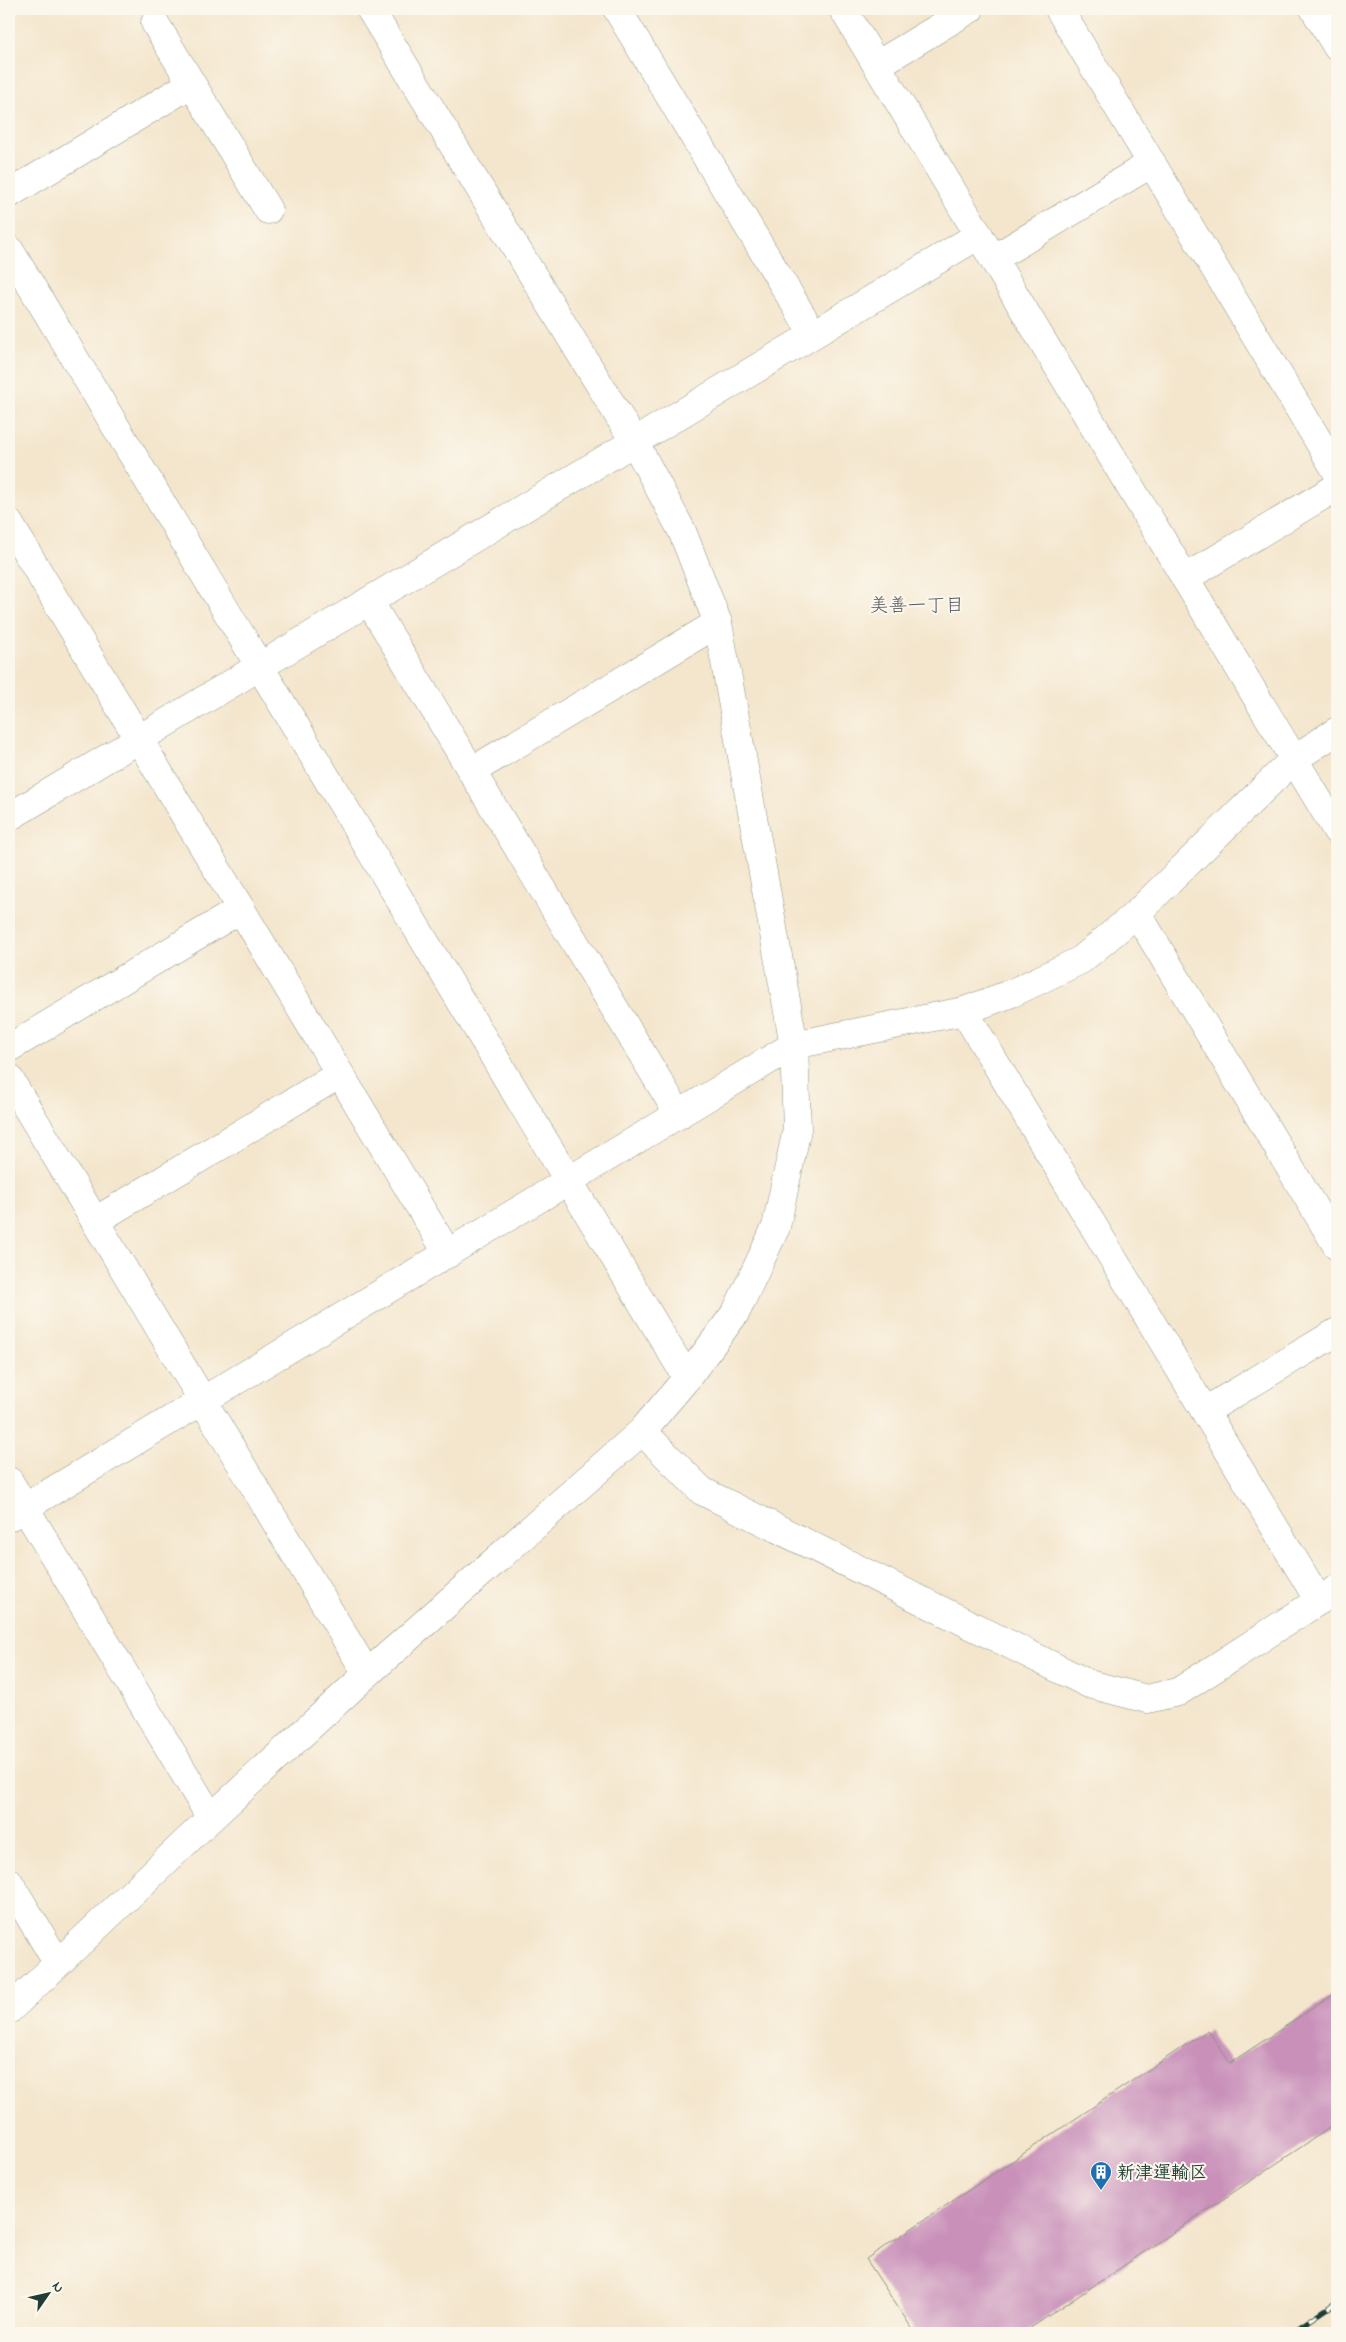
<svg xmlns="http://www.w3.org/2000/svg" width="1346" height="2342" font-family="'Indie Flower','Klee One',sans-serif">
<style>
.building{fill:#c991ba}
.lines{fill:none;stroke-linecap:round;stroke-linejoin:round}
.minor-casing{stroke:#8a9280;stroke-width:29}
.tertiary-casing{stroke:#8a9280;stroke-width:29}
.minor{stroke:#fff;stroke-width:28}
.tertiary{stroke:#fff;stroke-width:28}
.rail-casing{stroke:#1f3d34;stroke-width:5.5}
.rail{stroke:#fbf7ec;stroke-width:4;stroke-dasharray:11;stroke-linecap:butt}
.labels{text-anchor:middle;stroke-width:4;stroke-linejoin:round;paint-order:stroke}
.poi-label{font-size:18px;font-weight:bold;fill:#1f3d34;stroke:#fbf7ec;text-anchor:start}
.neighbourhood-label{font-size:19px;fill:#5a5a63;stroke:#fbf7ec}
</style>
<rect width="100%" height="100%" fill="#fbf7ec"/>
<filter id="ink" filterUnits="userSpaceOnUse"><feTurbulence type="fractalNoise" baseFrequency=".02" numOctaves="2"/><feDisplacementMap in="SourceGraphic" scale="10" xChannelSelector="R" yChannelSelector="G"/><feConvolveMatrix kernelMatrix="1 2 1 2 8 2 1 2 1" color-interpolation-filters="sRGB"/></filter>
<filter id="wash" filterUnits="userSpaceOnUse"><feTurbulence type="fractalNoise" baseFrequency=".0096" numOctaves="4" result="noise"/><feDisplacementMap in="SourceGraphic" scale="20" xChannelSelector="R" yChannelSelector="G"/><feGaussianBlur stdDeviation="1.12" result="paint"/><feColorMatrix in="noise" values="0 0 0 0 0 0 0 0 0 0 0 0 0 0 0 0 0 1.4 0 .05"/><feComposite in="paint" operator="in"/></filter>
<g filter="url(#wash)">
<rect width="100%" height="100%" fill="#f4e6cd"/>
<g id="blocks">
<path class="building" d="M1337 1992V2123L1023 2333H915L866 2259 1208 2030 1230 2063Z"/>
</g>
</g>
<g filter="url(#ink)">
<use href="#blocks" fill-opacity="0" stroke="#8a9280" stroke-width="1"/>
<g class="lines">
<g class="minor-casing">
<g id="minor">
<path d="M617 9 813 334"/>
<path d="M843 9 1337 831"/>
<path d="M1059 9 1337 472"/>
<path d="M1314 9 1337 47"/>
<path d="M155 23 268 210"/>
<path d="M877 65 970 9"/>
<path d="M9 194 191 84"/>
<path d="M9 249 687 1378"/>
<path d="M993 259 1152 163"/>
<path d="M9 523 448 1254"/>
<path d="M1185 578 1337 487"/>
<path d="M369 601 679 1115"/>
<path d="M472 771 718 623"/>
<path d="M9 817 979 235"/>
<path d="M1137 913 1337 1246"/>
<path d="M964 1011 1319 1601"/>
<path d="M9 1048 241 909"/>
<path d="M9 1078 367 1674"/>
<path d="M95 1221 340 1074"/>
<path d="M1205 1411 1337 1332"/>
<path d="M642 1431 702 1491 1089 1684 1147 1699 1178 1692 1337 1589"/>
<path d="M9 1481 211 1818"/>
<path d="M9 1517 794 1045 964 1011 1012 993 1081 960 1137 913 1294 759 1337 731"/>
<path d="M9 1882 57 1962"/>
</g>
</g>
<g class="tertiary-casing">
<path id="tertiary" d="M9 2010 211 1818 367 1674 642 1431 687 1378 736 1312 776 1227 797 1129 794 1045 718 623 682 531 634 441 370 9"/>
</g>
<use href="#minor" class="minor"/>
<use href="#tertiary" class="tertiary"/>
<g class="rail-casing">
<g id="rail">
<path d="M1291 2333 1337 2302"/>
<path d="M1328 2333 1337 2327"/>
</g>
</g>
<use href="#rail" class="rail"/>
</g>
</g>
<defs>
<g id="building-pin" transform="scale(1.125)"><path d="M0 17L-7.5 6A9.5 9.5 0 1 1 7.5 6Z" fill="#1f6fb2" stroke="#fbf7ec"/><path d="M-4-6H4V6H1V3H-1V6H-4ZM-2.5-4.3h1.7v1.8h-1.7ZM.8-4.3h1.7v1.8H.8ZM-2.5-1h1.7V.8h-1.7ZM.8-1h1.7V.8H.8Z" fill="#fff"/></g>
</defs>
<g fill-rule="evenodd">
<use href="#building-pin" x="1101" y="2172"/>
</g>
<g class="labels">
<g class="poi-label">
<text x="1117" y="2178">新津運輸区</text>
</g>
<g class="neighbourhood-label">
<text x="917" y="611">美善一丁目</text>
</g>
</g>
<rect width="1346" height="2342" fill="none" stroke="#fbf7ec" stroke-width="30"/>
<g transform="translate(48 2294) rotate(56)" stroke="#fbf7ec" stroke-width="4" paint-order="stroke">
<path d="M0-4L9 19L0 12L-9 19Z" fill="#1f3d34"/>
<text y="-8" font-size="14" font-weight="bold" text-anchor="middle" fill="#1f3d34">N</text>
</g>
</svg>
